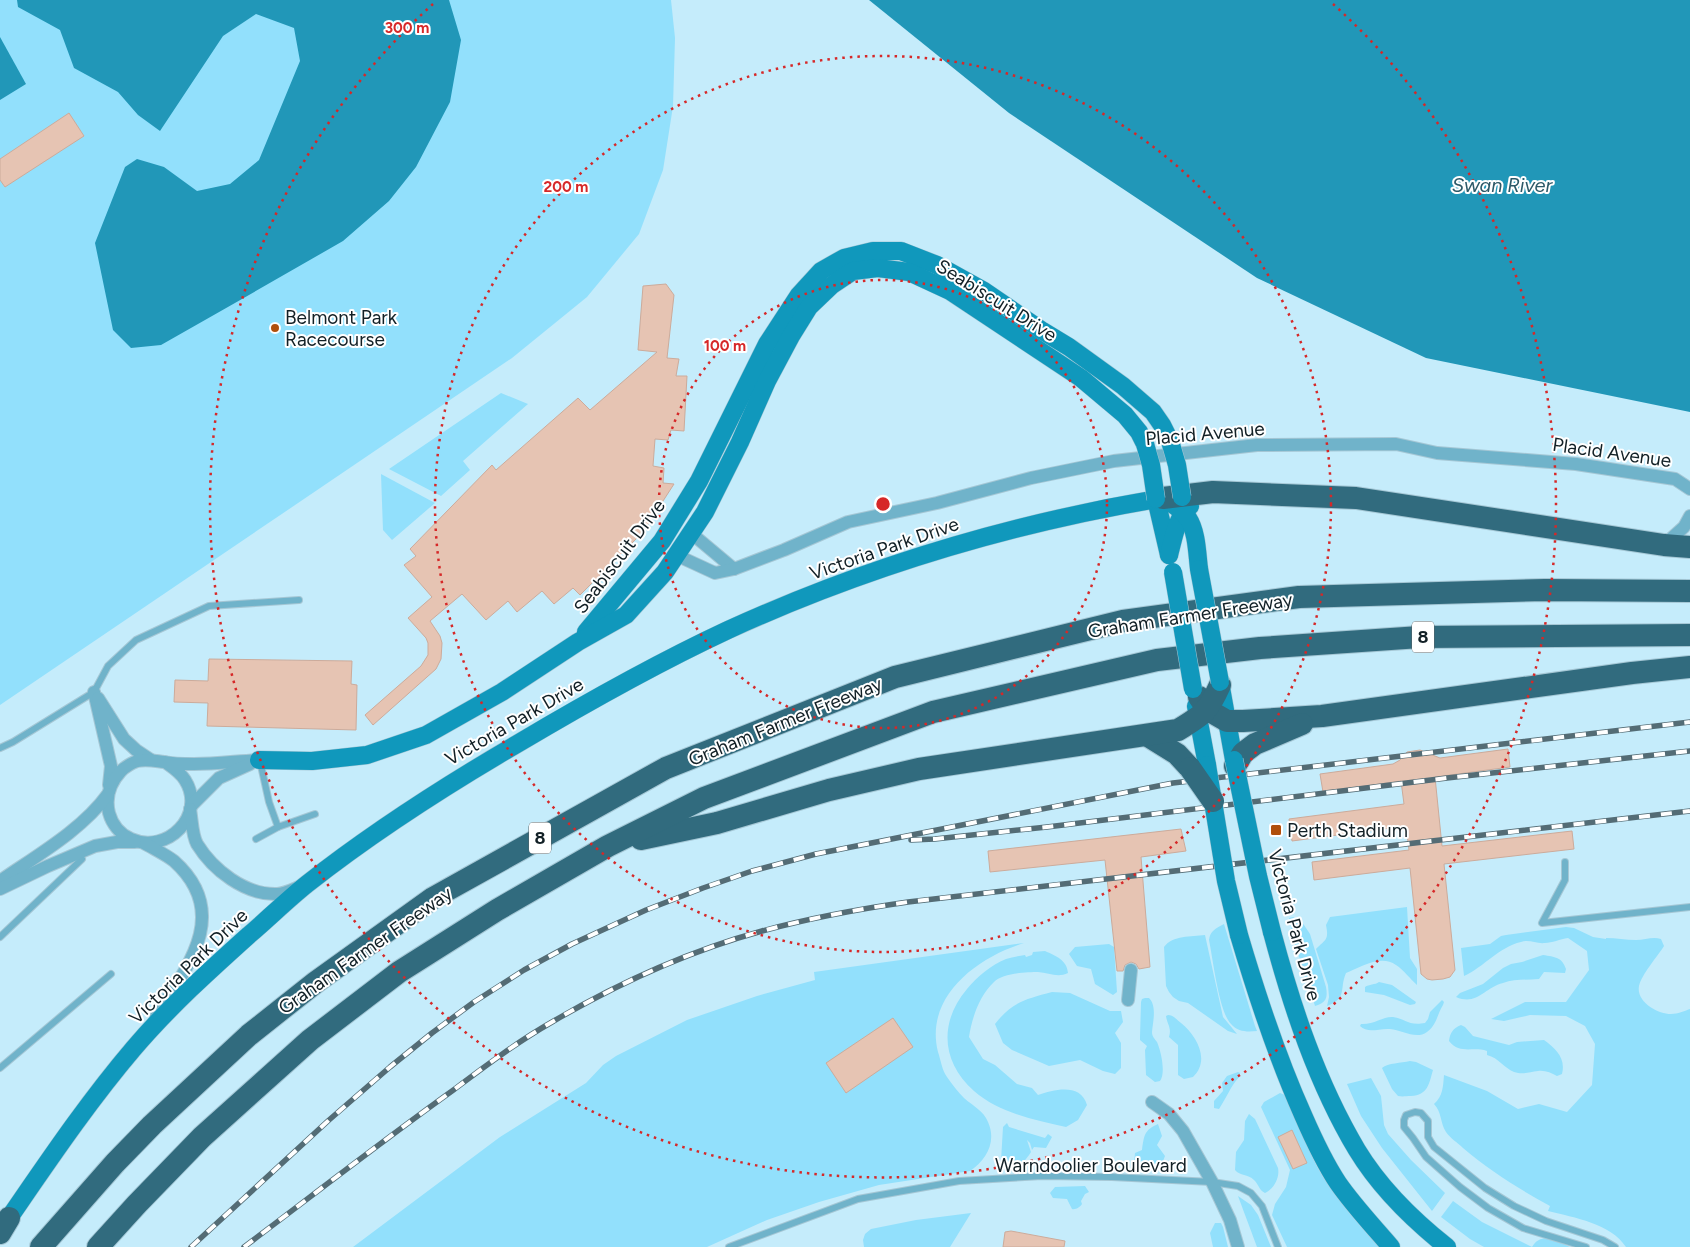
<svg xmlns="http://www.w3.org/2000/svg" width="1690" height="1247" font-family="Figtree,sans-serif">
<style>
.green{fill:#92e0fc}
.water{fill:#2197b8}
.building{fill:#e6c4b3;stroke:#ccab9b}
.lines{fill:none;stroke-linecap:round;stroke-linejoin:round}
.lane-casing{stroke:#a5c7d5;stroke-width:8}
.street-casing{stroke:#a5c7d5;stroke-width:14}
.secondary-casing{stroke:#a5c7d5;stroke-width:19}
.highway-casing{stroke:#a5c7d5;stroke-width:24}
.lane{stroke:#70b3ca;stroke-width:6}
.street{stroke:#70b3ca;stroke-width:12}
.secondary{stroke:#1098bc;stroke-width:18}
.highway{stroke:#316b7e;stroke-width:22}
.rail-casing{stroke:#546c75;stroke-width:5.5}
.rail{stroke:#fff;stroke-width:4;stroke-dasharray:11;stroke-linecap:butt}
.secondary-bridge-casing{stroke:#a5c7d5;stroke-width:19;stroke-linecap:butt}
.highway-bridge-casing{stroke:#a5c7d5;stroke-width:24;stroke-linecap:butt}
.secondary-bridge{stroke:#1098bc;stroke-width:18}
.highway-bridge{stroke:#316b7e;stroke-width:22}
.ring{fill:none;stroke:#d62828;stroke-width:2.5;stroke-dasharray:2.5 5}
.poi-dot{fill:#b04f0c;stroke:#fff;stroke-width:2}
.labels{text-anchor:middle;stroke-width:4;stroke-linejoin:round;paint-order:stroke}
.shield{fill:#fff;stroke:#596367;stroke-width:1}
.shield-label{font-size:18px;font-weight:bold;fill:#122026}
.street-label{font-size:19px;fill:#122026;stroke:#fff}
.poi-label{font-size:19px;fill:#122026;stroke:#fff;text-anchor:start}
.water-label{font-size:20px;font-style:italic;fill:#2c5968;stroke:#fff}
.centre{fill:#d62828;stroke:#fff;stroke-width:2.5}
.ring-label{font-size:15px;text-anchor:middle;font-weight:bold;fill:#d62828;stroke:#fff;stroke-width:4;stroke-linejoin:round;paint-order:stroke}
</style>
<rect width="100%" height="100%" fill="#c5ecfb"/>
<g class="green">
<path d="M0 0H671L675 38 673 106 663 170 639 234 587 297 512 358 0 705Z"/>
<path d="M501 393 528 404 463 461 470 470 441 496 389 469Z"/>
<path d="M381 474 435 503 392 540 383 530Z"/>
<path d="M1407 907 1410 958 1417 969V985C1410 979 1404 970 1396 965 1381 954 1361 967 1346 973 1339 989 1348 998 1327 1006L1329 997 1328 985 1316 949C1326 939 1329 940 1326 925L1330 917Z"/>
<path d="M1293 917 1302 922 1310 934 1326 987C1328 998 1326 1003 1315 1006L1294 941 1289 918Z"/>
<path d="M1224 924 1255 1026 1257 1031C1247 1032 1238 1032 1231 1024 1219 1012 1213 959 1209 940 1210 931 1216 928 1224 924Z"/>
<path d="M1566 927 1574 928 1593 937 1606 939V938C1616 938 1626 940 1636 940 1645 940 1653 936 1661 939L1664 946C1657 957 1642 974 1639 986 1636 1002 1658 1014 1671 1014 1678 1014 1684 1011 1690 1009V1247H1626C1610 1223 1575 1218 1548 1211L1550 1206C1519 1189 1490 1171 1463 1148 1458 1143 1450 1138 1446 1132 1440 1123 1442 1112 1434 1104 1443 1096 1443 1087 1444 1075L1487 1091 1518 1109 1539 1104 1567 1112 1592 1085 1595 1044 1585 1026 1566 1016 1530 1015 1504 1021 1491 1019 1525 1002H1566L1589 970 1587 951 1568 938C1560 939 1552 943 1545 943 1536 944 1529 939 1521 942 1499 947 1484 967 1464 976L1461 948 1490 944 1501 936 1506 935Z"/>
<path d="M1205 935 1223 1017 1237 1034 1228 1031 1188 1003 1179 1001 1173 997 1169 992 1166 986 1164 947C1173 935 1191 937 1205 935Z"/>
<path d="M1024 943C978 957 924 996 938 1052 941 1061 942 1070 947 1077 952 1084 958 1092 964 1098 973 1106 984 1111 988 1122 997 1142 986 1160 970 1171L879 1185 819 1202 767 1220 707 1247H353L500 1137 586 1083 603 1065 616 1056 687 1020 757 996 815 980 814 972Z"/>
<path d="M1109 944 1114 947 1117 992 1113 995 1095 984 1091 969 1077 966 1069 954 1075 947Z"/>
<path d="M1045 951C1056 956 1067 960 1068 973 1058 978 1049 973 1038 972 1027 972 1002 973 994 982 979 996 972 1018 969 1037L983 1059 995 1065 1017 1084 1032 1088 1038 1095C1055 1089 1081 1083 1087 1105L1078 1120 1066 1127C1035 1120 999 1113 974 1091 941 1062 939 1022 967 989 977 977 991 965 1006 959 1012 957 1019 956 1025 955L1026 957 1032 955 1033 952Z"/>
<path d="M1543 955C1555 957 1562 957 1566 969L1565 973 1544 972 1539 979C1527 980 1514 979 1503 983 1484 988 1477 1006 1456 997L1460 993 1483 984 1503 968 1511 964 1522 962Z"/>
<path d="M1379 982 1392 985 1416 1002 1415 1004 1410 1005 1384 995 1365 992V987C1369 984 1375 985 1379 982Z"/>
<path d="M1052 992 1070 993 1110 1011H1121L1123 1022 1115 1033 1121 1043V1068L1115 1074 1103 1071 1080 1060 1049 1066 1012 1050 1003 1043 995 1024C1012 1002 1026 999 1052 992Z"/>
<path d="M1145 998H1149C1157 1006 1153 1021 1152 1032 1152 1037 1155 1039 1157 1042 1161 1051 1166 1073 1160 1081L1155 1082 1146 1075 1145 1050 1147 1046 1140 1040V1037L1141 1002 1142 999Z"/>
<path d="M1442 1000 1444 1002 1443 1005C1437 1014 1437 1025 1427 1032 1416 1040 1402 1030 1390 1029 1379 1028 1368 1034 1360 1026L1361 1024C1373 1025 1384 1016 1393 1017 1406 1019 1408 1026 1425 1023L1428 1019 1430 1012Z"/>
<path d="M1168 1015C1173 1015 1176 1019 1181 1023 1196 1035 1211 1060 1193 1077L1184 1079 1178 1075V1045L1169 1037C1172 1028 1167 1024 1166 1016Z"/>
<path d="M1461 1025 1465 1027 1473 1036 1509 1045 1517 1042 1544 1040C1556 1049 1566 1058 1562 1074L1557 1076C1551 1073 1545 1070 1538 1071 1529 1072 1523 1075 1514 1072 1504 1068 1499 1058 1487 1055V1051C1473 1046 1460 1055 1449 1041 1450 1033 1453 1028 1461 1025Z"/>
<path d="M1410 1061 1416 1062 1433 1070C1429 1084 1428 1095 1411 1096 1406 1096 1403 1097 1398 1096L1392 1089 1382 1068C1388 1063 1401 1063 1410 1061Z"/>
<path d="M1238 1072 1240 1073V1076C1230 1087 1227 1097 1219 1109L1214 1108V1101L1223 1091 1222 1083 1227 1076Z"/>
<path d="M1371 1078 1381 1096 1384 1125 1388 1134 1411 1160 1445 1193 1432 1211 1382 1148 1361 1116 1347 1084Z"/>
<path d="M1280 1093 1285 1095C1299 1122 1307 1151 1323 1177 1339 1202 1359 1225 1379 1247H1287L1272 1215 1275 1204 1286 1187 1290 1170 1261 1107 1264 1102Z"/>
<path d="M1249 1114 1255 1119 1278 1168C1280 1177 1274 1189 1265 1193 1259 1190 1259 1185 1254 1180 1248 1174 1240 1176 1235 1170L1236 1152 1244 1140 1245 1121Z"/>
<path d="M1007 1123 1009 1127 1045 1138 1048 1134 1052 1137 1046 1148 1034 1147 1032 1150 1030 1143 1027 1140 1031 1152C1024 1163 1015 1174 1002 1165L1001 1161 1003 1127Z"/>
<path d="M1158 1124 1162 1136 1157 1145 1165 1156 1161 1166 1157 1167 1155 1164H1149L1147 1167 1136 1166 1134 1163 1135 1153 1142 1150C1144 1136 1144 1130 1158 1124Z"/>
<path d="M1085 1186 1089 1192 1085 1194 1081 1201 1082 1204C1080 1207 1076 1210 1072 1209L1067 1199 1053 1198 1050 1193 1055 1187Z"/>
<path d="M1238 1196 1251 1205 1258 1215 1271 1247H1257Z"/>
<path d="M1453 1201 1482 1222 1532 1247C1542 1231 1557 1241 1570 1247H1484L1470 1239 1441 1217Z"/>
<path d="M971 1213 950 1247H864L863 1240 865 1234 871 1229 916 1220Z"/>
<path d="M1215 1223H1221L1223 1227 1228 1247H1213L1210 1233Z"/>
</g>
<g class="water">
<path d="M17 0H449L461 40 450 102 416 167 389 201 343 241 242 299 161 345 131 348 113 330 95 243 125 167 137 159 164 167 197 191 230 184 259 160 300 61 294 28 256 14 223 36 160 131 138 115 118 92 74 68 60 30 18 7Z"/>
<path d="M869 0H1690V412L1426 358 1257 278 1009 113Z"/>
<path d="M0 37 26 84 0 100Z"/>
</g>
<g class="building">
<path d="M69 113 84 136 5 187 0 180V159Z"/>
<path d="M666 284 674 295 667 358 679 359 676 376H687L684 431 671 430 668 440 655 439 653 466 664 468 663 483 674 484 643 532 580 595 573 588 554 604 542 591 517 612 508 601 486 620 462 594 430 621 440 636 442 643 441 659 436 669 373 725 365 715 421 666 428 655V643L426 638 408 618 432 597 404 565 416 556 410 549 492 465 496 470 578 398 590 410 657 352 638 350 643 286Z"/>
<path d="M209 659 352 661 351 684 357 685 356 730 207 726 208 703 174 702 175 680 208 681Z"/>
<path d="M1508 749 1510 767 1435 777 1442 846 1572 831 1574 849 1444 864 1455 970 1450 977 1443 979 1432 980 1427 979 1421 974 1410 868 1314 880 1312 862 1409 850 1406 826 1292 841 1289 819 1404 804 1401 781 1323 792 1320 774 1393 764 1400 760 1407 752 1420 750 1440 758Z"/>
<path d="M1181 829 1186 851 1141 857 1150 967 1139 969 1136 964 1131 962 1125 965 1123 971H1117L1105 860 990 872 988 851Z"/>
<path d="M893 1018 913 1047 846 1093 826 1063Z"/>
<path d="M1292 1130 1307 1163 1293 1169 1278 1137Z"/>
<path d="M1011 1231 1065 1241 1064 1247H1003L1005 1232Z"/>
</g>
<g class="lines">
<g class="lane-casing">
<g id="lane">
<path d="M0 748 13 742 94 692 108 666 136 640 209 606 299 600"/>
<path d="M278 827 315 814"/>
<path d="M256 839 278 827 269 802 260 761"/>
<path d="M1565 862V880L1542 923 1690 907"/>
<path d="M0 937 82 859"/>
<path d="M0 1068 111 974"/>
<path d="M729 1247 858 1199 959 1181 1042 1176 1112 1177 1212 1182 1238 1186 1251 1193 1262 1206 1278 1247"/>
<path d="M1586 1247 1523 1228 1488 1208 1460 1187 1426 1157 1413 1138 1404 1127V1120L1406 1115 1415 1112 1421 1113 1428 1121V1137L1434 1147 1485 1188 1514 1206 1546 1221 1603 1240 1615 1247"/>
</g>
</g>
<g class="street-casing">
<g id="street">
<path d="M691 533 734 569"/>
<path d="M1664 545 1684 527 1690 516"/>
<path d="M676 555 715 573 734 569 784 550 848 522 937 503 1031 478 1114 461 1257 445 1396 444 1437 453 1576 464 1675 479 1690 489"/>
<path d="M94 692 111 766 109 785"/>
<path d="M98 698 124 739 136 750 151 760"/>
<path d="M165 762C172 767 180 772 185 780 207 815 167 855 131 839 120 834 112 824 109 813 105 797 110 783 121 771 125 767 132 763 137 761 147 759 155 761 164 762 174 764 184 764 194 764 216 764 238 761 259 760"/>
<path d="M191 806 219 778 250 764"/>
<path d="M190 809C192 820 192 835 197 844 213 870 245 895 277 894 284 894 292 890 299 887"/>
<path d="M144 843C154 849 165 854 174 861 231 912 189 966 156 1015"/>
<path d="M0 881C36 856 82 830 108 794"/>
<path d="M0 889 48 866 95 846 117 842H135"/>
<path d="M1128 1000 1131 970"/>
<path d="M1152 1102 1169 1114 1183 1131 1212 1182 1230 1220 1238 1247"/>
</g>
</g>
<g class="secondary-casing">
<g id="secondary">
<path d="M1156 499 1169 555"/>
<path d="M1169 555C1174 537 1176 518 1190 506"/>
<path d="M586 632 662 541 699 481 767 344 799 295 821 271 844 258 873 251H901L937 265 984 291 1041 330 1069 347 1123 386 1153 412 1162 425 1170 441"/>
<path d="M1220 682 1234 760"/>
<path d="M1196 706 1207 765"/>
<path d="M259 760 312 761 367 755 426 735 502 692 578 642 626 615 665 572 705 512 740 442 767 381 791 336 809 307 832 285 853 271 878 268 909 272 950 291 1081 378 1125 415 1139 432 1145 444"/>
<path d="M1272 932C1292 1007 1317 1083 1357 1150 1380 1188 1413 1220 1447 1247"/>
<path d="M1239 935C1257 996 1277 1057 1303 1115 1313 1138 1324 1162 1338 1183 1354 1206 1373 1226 1391 1247"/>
<path d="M9 1218C49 1160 88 1102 134 1048 169 1007 209 971 249 935 269 918 287 900 307 884 373 832 445 786 517 744 586 703 655 664 728 630 866 567 1013 523 1163 498 1172 504 1182 509 1188 518 1197 532 1197 553 1199 569"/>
</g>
</g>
<g class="highway-casing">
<g id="highway">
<path d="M1163 498 1213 492 1356 498 1664 545 1690 547"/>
<path d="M1199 697 1208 710 1227 721H1243L1322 716 1632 673 1690 667"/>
<path d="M1148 736 1177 754 1190 768"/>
<path d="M1235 766 1243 753 1255 744 1302 724"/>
<path d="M641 839 717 823 829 790 919 769 1178 730C1203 715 1208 712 1220 685"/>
<path d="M0 1233 9 1218"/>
<path d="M41 1247 115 1163 152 1125 249 1035 316 982 433 898 666 768 895 677 1123 621 1299 597 1545 590 1690 591"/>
<path d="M98 1247 137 1204 202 1137 310 1040 399 972 497 910 608 846 704 798 933 712 1157 660 1260 648 1420 637 1690 635"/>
</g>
</g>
<use href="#lane" class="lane"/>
<use href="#street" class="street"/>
<use href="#secondary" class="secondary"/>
<use href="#highway" class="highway"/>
<g class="rail-casing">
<g id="rail">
<path d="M911 840 935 839 1047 827 1447 778 1690 751"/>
<path d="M191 1247 329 1120 390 1067 432 1033 474 1002 524 970 572 944 646 910 703 888 752 871 816 854 1173 783 1690 722"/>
<path d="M244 1247C313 1195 381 1142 452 1091 484 1067 517 1042 552 1022 617 984 689 951 762 931 810 918 859 909 908 902L1690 811"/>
</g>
</g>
<use href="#rail" class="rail"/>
<g class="secondary-bridge-casing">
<g id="secondary-bridge">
<path d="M1170 441 1177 465 1182 497"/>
<path d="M1145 444 1151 465 1156 499"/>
<path d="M1199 569 1220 682"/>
<path d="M1173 572 1193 689"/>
<path d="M1234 760 1258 876 1272 932"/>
<path d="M1207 765 1226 881 1239 935"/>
</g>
</g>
<g class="highway-bridge-casing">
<path id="highway-bridge" d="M1190 768 1213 801"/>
</g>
<use href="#secondary-bridge" class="secondary-bridge"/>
<use href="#highway-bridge" class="highway-bridge"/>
</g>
<g class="ring">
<circle cx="883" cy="504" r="224"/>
<circle cx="883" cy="504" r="448"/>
<path d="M1333 4A673 673 0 1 1 433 4"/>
</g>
<g class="poi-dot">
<circle cx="275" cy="328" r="5"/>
<rect x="1270" y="824" width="12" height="12" rx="2.5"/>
</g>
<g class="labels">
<g class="shield">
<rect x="1412" y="621.5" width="22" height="31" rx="4"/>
<rect x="529" y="822.5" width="22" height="31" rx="4"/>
</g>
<g class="shield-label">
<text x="1423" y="643">8</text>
<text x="540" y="844">8</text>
</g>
<g class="street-label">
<text transform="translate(997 300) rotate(32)" y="7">Seabiscuit Drive</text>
<text transform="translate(1205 433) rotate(-5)" y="7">Placid Avenue</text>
<text transform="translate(1612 452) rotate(8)" y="7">Placid Avenue</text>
<text transform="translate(884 548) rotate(-19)" y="7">Victoria Park Drive</text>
<text transform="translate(619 556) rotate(-53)" y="7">Seabiscuit Drive</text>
<text transform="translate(1190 615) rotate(-9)" y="7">Graham Farmer Freeway</text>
<text transform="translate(514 721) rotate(-30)" y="7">Victoria Park Drive</text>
<text transform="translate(785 721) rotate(-22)" y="7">Graham Farmer Freeway</text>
<text transform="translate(1295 925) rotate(75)" y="7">Victoria Park Drive</text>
<text transform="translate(365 950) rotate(-35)" y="7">Graham Farmer Freeway</text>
<text transform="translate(188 966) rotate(-44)" y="7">Victoria Park Drive</text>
<text x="1091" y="1172">Warndoolier Boulevard</text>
</g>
<g class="poi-label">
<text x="285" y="324">Belmont Park<tspan x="285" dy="22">Racecourse</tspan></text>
<text x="1287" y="837">Perth Stadium</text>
</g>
<g class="water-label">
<text x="1502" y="192">Swan River</text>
</g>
</g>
<circle cx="883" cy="504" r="8" class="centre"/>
<g class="ring-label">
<text x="407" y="33">300 m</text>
<text x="566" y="192">200 m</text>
<text x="725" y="351">100 m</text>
</g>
</svg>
